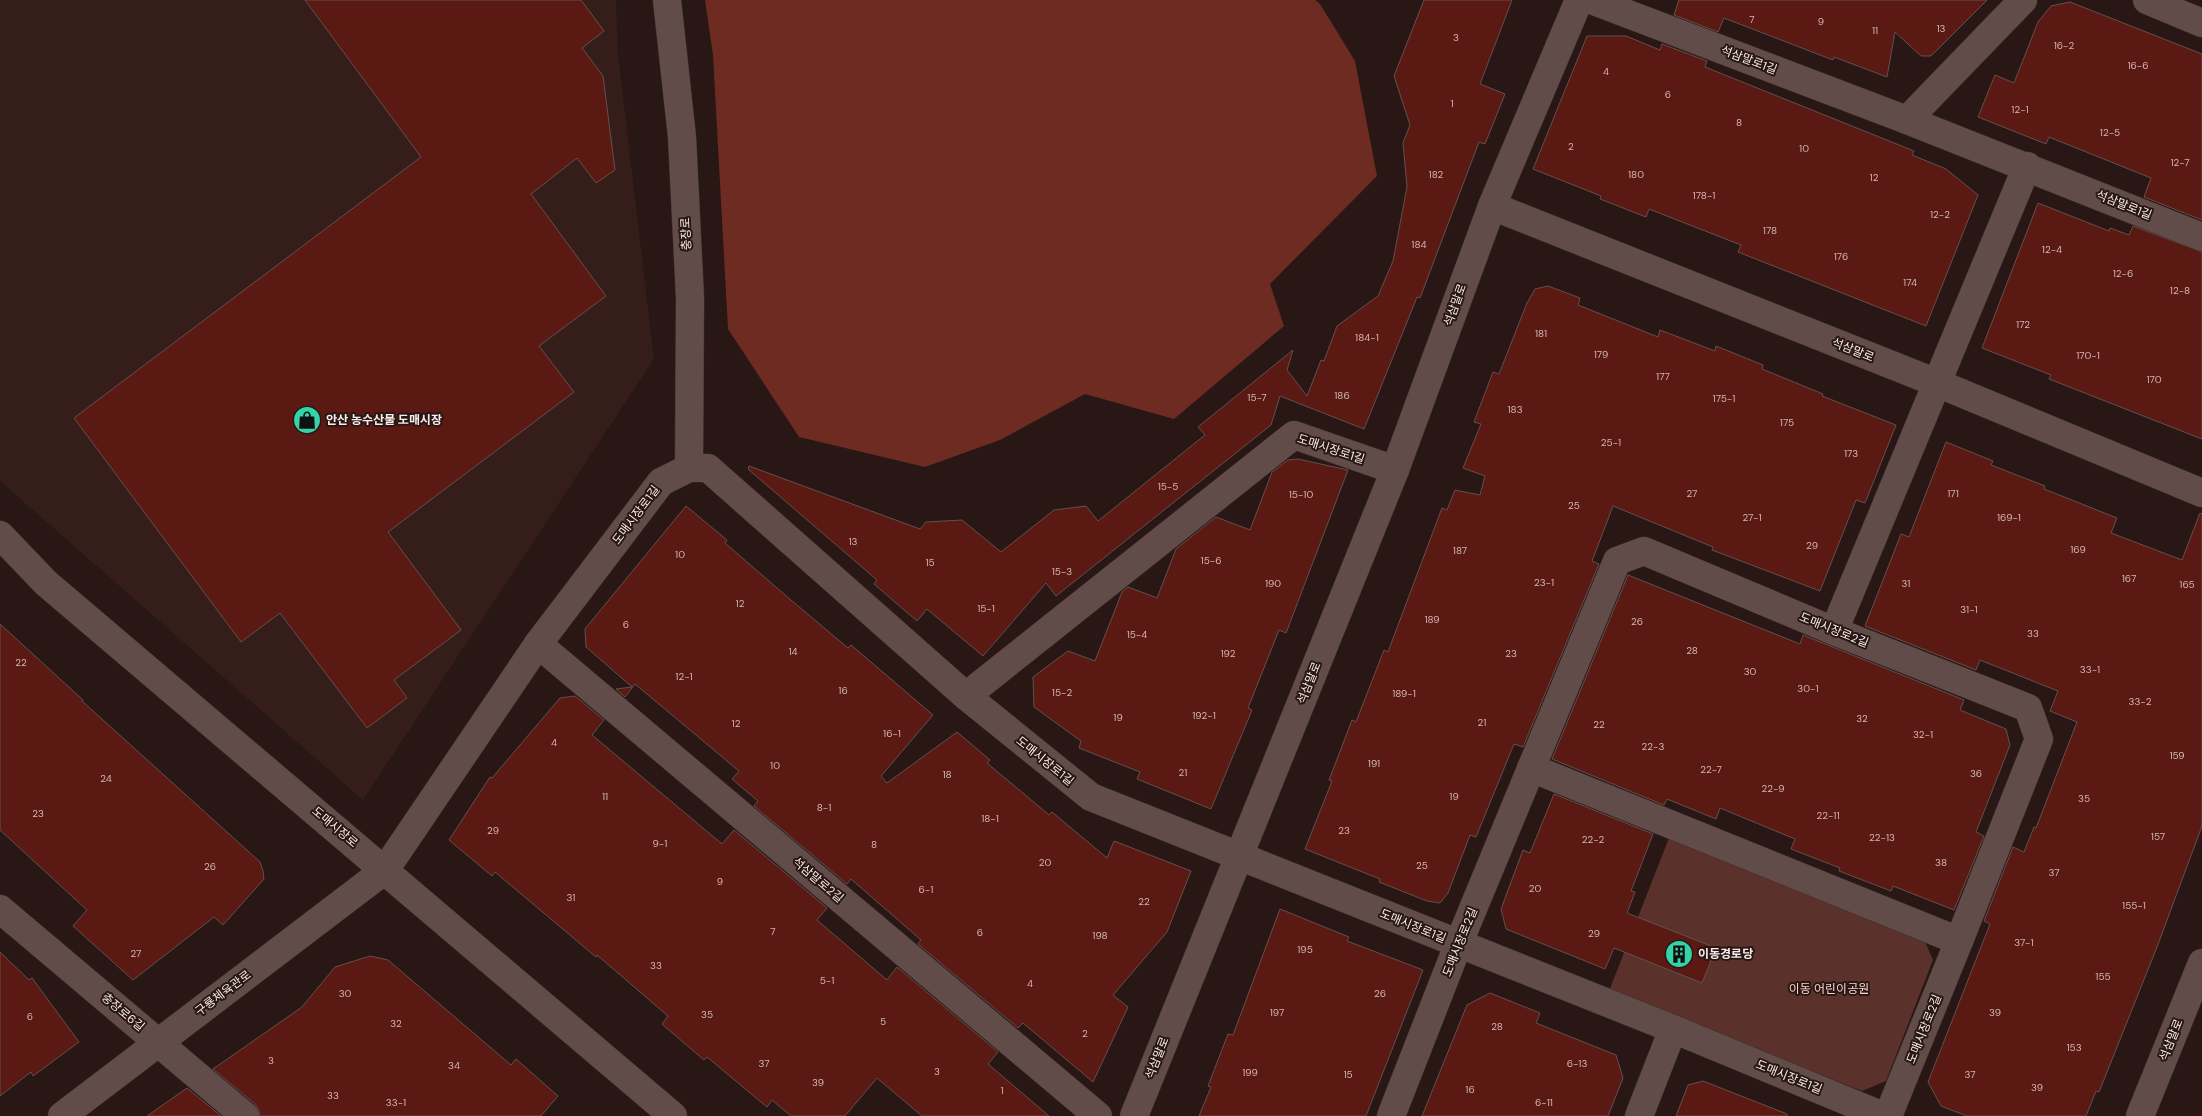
<svg xmlns="http://www.w3.org/2000/svg" width="2202" height="1116" font-family="'DM Sans','Noto Sans KR',sans-serif">
<style>
.built{fill:#351d1a}
.green{fill:#5a312b}
.forest{fill:#6e2b22}
.building{fill:#5b1913;stroke:#64504c}
.lines{fill:none;stroke-linecap:round;stroke-linejoin:round}
.minor-casing{stroke:#3e3130;stroke-width:29}
.tertiary-casing{stroke:#3e3130;stroke-width:29}
.minor{stroke:#614c49;stroke-width:28}
.tertiary{stroke:#614c49;stroke-width:28}
.labels{text-anchor:middle;stroke-width:4;stroke-linejoin:round;paint-order:stroke}
.number-label{font-size:10px;fill:#d1b6b4}
.street-label{font-size:12px;fill:#f8ebe9;stroke:#281714}
.poi-label{font-size:12px;font-weight:bold;fill:#f8ebe9;stroke:#281714;text-anchor:start}
.park-label{font-size:12px;fill:#fed2cb;stroke:#281714}
</style>
<rect width="100%" height="100%" fill="#281714"/>
<path class="built" d="M0 0H616L618 54 654 359 363 800 0 481Z"/>
<path class="green" d="M1669 838 1923 937 1933 960 1886 1081 1862 1091 1609 991Z"/>
<path class="forest" d="M705 0H1315L1320 4 1355 61 1377 176 1270 284 1284 326 1174 419 1085 394 1000 440 925 467 799 437 728 329 713 55Z"/>
<g class="building">
<path d="M305 0H581L604 31 582 48 603 76 615 170 596 183 577 158 531 194 606 296 539 346 574 392 388 532 461 630 394 680 407 698 367 728 280 613 241 642 74 418 421 157Z"/>
<path d="M1424 0H1512L1480 84 1505 94 1485 144 1479 142 1420 298 1417 297 1364 429 1280 396 1271 425 1056 596 1046 583 983 656 927 609 917 621 874 584 877 580 748 469 749 466 920 529 926 522 962 520 1001 552 1054 510 1086 506 1098 521 1205 435 1198 427 1293 350 1287 370 1307 396 1321 360 1324 361 1337 326 1378 296 1393 261 1407 187 1403 143 1410 125 1394 76Z"/>
<path d="M1679 0H1987L1931 56H1921L1895 32 1887 77 1834 57 1833 60 1724 18 1718 32 1674 15Z"/>
<path d="M2070 2 2202 54V220L2144 197 2151 178 2049 137 2046 144 1978 117 1995 75 2014 83 2038 22 2051 6Z"/>
<path d="M1587 36H1626L1660 50 1662 44 1707 61 1705 67 1914 151 1912 155 1946 169 1978 195 1926 326 1738 252 1741 245 1649 209 1646 217 1600 199 1601 196 1533 169Z"/>
<path d="M2038 203 2109 231 2110 228 2129 235 2133 226 2202 252V439L2049 379 2051 375 1982 348Z"/>
<path d="M1548 286 1580 298 1578 305 1658 337 1660 330 1715 351 1716 346 1763 365 1762 369 1823 394 1822 396 1896 425 1865 503 1856 500 1820 591 1712 550 1713 547 1613 506 1592 561 1599 564 1523 747 1514 744 1476 837 1470 835 1448 893 1440 903 1427 901 1379 882 1380 879 1305 849 1332 781 1329 780 1352 720 1356 722 1384 650 1388 652 1442 508 1447 510 1455 490 1480 495 1485 476 1463 468 1481 424 1474 422 1493 372 1499 374 1527 303 1535 289Z"/>
<path d="M1946 442 1993 461 1991 465 2045 486 2044 489 2117 518 2111 533 2182 560 2200 513 2202 514V826L2157 947 2099 1092 2096 1091 2086 1116H1967L1941 1106 1928 1082 1990 924 1984 921 2013 847 2024 852 2034 827 2036 828 2077 722 2050 711 2058 691 1980 660 1976 670 1865 626 1901 534 1909 537Z"/>
<path d="M1298 459 1348 470 1286 633 1279 630 1248 708 1252 710 1211 809 1137 779 1140 772 1079 748 1081 741 1034 707 1033 677 1068 651 1095 661 1122 592 1128 587 1157 598 1176 549 1216 517 1250 530 1272 472 1288 460Z"/>
<path d="M686 506 727 540 725 543 785 595 848 648 851 645 933 715 881 776 887 783 957 732 990 760 987 763 1049 815 1052 812 1107 858 1114 841 1191 871 1167 932 1113 995 1128 1007 1093 1082 1023 1023 1018 1028 918 944 921 940 851 879 847 884 754 806 758 801 732 779 739 771 635 684 625 697 616 689 632 687 586 647 585 629Z"/>
<path d="M1628 575 1800 644 1803 635 1964 700 1960 710 2006 729 2010 745 1976 832 1984 836 1954 910 1893 886 1891 891 1839 871 1840 868 1791 849 1795 839 1720 808 1716 819 1667 799 1664 805 1552 759Z"/>
<path d="M0 624 83 700 82 701 260 862 263 871 264 879 223 925 214 917 133 980 73 926 87 910 0 830Z"/>
<path d="M575 696 604 720 592 735 722 844 734 830 827 908 817 920 887 980 897 967 998 1052 988 1064 1049 1116H922L877 1078 845 1116H791L772 1100 767 1107 707 1057 704 1060 662 1024 668 1016 597 955 596 957 495 872 492 876 449 840 490 777 492 778 560 698Z"/>
<path d="M1554 794 1653 834 1631 891 1635 892 1627 913 1716 948 1702 983 1614 948 1605 969 1506 929 1501 909 1523 850 1530 853Z"/>
<path d="M1280 909 1349 937 1347 941 1423 970 1366 1116H1199L1211 1087 1208 1086 1228 1034 1233 1035Z"/>
<path d="M0 952 29 980 32 978 79 1042 33 1076 31 1072 0 1096Z"/>
<path d="M370 956 388 960 511 1065 516 1059 558 1096 541 1116H260L259 1110 255 1104 213 1069 302 1007 335 967Z"/>
<path d="M1490 993 1540 1013 1536 1023 1616 1055 1623 1078 1608 1116H1422L1467 1005Z"/>
<path d="M1703 1081 1787 1114V1116H1676L1688 1085Z"/>
<path d="M187 1088 221 1116H147Z"/>
</g>
<g class="lines">
<g class="minor-casing">
<g id="minor">
<path d="M667 0 682 137 690 298 689 468"/>
<path d="M1591 0 1907 120 2023 0"/>
<path d="M2147 0 2202 23"/>
<path d="M1907 120 2202 237"/>
<path d="M1492 206 1579 0"/>
<path d="M1834 631 2027 166"/>
<path d="M538 644 1098 1116"/>
<path d="M966 696 1294 435 1395 470"/>
<path d="M1531 768 1959 941"/>
<path d="M385 870 538 644 661 482 689 468H708L966 696 1091 797 1673 1029 1883 1116"/>
<path d="M0 909 245 1116"/>
<path d="M1391 1116 1458 945 1617 561 1644 551 1834 631 2028 708 2039 739 1959 941 1888 1116"/>
<path d="M1639 1116 1673 1029"/>
</g>
</g>
<g class="tertiary-casing">
<g id="tertiary">
<path d="M0 535 46 583 673 1116"/>
<path d="M62 1116 385 870"/>
<path d="M1134 1116 1395 470 1492 206 1937 383 2202 493"/>
<path d="M2140 1116 2202 963"/>
</g>
</g>
<use href="#minor" class="minor"/>
<use href="#tertiary" class="tertiary"/>
</g>
<defs>
<g id="shop-disc" transform="scale(1.4375)"><circle r="9.5" fill="#34d4a8" stroke="#281714"/><path d="M-5-2.5h2.3a2.7 3.5 0 0 1 5.4 0H5L5.5 6h-11ZM-1.5-2.5h3a1.5 2.3 0 0 0-3 0Z" fill="#111"/></g>
<g id="building-disc" transform="scale(1.4375)"><circle r="9.5" fill="#34d4a8" stroke="#281714"/><path d="M-4-6H4V6H1V3H-1V6H-4ZM-2.5-4.3h1.7v1.8h-1.7ZM.8-4.3h1.7v1.8H.8ZM-2.5-1h1.7V.8h-1.7ZM.8-1h1.7V.8H.8Z" fill="#111"/></g>
</defs>
<g fill-rule="evenodd">
<use href="#shop-disc" x="307" y="420"/>
<use href="#building-disc" x="1679" y="954"/>
</g>
<g class="labels">
<g class="number-label">
<text x="1752" y="23">7</text>
<text x="1821" y="25">9</text>
<text x="1941" y="32">13</text>
<text x="1875" y="34">11</text>
<text x="1456" y="41">3</text>
<text x="2064" y="49">16-2</text>
<text x="2138" y="69">16-6</text>
<text x="1606" y="75">4</text>
<text x="1668" y="98">6</text>
<text x="1452" y="107">1</text>
<text x="2020" y="113">12-1</text>
<text x="1739" y="126">8</text>
<text x="2110" y="136">12-5</text>
<text x="1571" y="150">2</text>
<text x="1804" y="152">10</text>
<text x="2180" y="166">12-7</text>
<text x="1436" y="178">182</text>
<text x="1636" y="178">180</text>
<text x="1874" y="181">12</text>
<text x="1704" y="199">178-1</text>
<text x="1940" y="218">12-2</text>
<text x="1770" y="234">178</text>
<text x="1419" y="248">184</text>
<text x="2052" y="253">12-4</text>
<text x="1841" y="260">176</text>
<text x="2123" y="277">12-6</text>
<text x="1910" y="286">174</text>
<text x="2180" y="294">12-8</text>
<text x="2023" y="328">172</text>
<text x="1541" y="337">181</text>
<text x="1367" y="341">184-1</text>
<text x="1601" y="358">179</text>
<text x="2088" y="359">170-1</text>
<text x="1663" y="380">177</text>
<text x="2154" y="383">170</text>
<text x="1342" y="399">186</text>
<text x="1257" y="401">15-7</text>
<text x="1724" y="402">175-1</text>
<text x="1515" y="413">183</text>
<text x="1787" y="426">175</text>
<text x="1611" y="446">25-1</text>
<text x="1851" y="457">173</text>
<text x="1168" y="490">15-5</text>
<text x="1692" y="497">27</text>
<text x="1953" y="497">171</text>
<text x="1301" y="498">15-10</text>
<text x="1574" y="509">25</text>
<text x="1752" y="521">27-1</text>
<text x="2009" y="521">169-1</text>
<text x="853" y="545">13</text>
<text x="1812" y="549">29</text>
<text x="2078" y="553">169</text>
<text x="1460" y="554">187</text>
<text x="680" y="558">10</text>
<text x="1211" y="564">15-6</text>
<text x="930" y="566">15</text>
<text x="1062" y="575">15-3</text>
<text x="2129" y="582">167</text>
<text x="1544" y="586">23-1</text>
<text x="1273" y="587">190</text>
<text x="1906" y="587">31</text>
<text x="2187" y="588">165</text>
<text x="740" y="607">12</text>
<text x="986" y="612">15-1</text>
<text x="1969" y="613">31-1</text>
<text x="1432" y="623">189</text>
<text x="1637" y="625">26</text>
<text x="626" y="628">6</text>
<text x="2033" y="637">33</text>
<text x="1137" y="638">15-4</text>
<text x="1692" y="654">28</text>
<text x="793" y="655">14</text>
<text x="1228" y="657">192</text>
<text x="1511" y="657">23</text>
<text x="21" y="666">22</text>
<text x="2090" y="673">33-1</text>
<text x="1750" y="675">30</text>
<text x="684" y="680">12-1</text>
<text x="1808" y="692">30-1</text>
<text x="843" y="694">16</text>
<text x="1062" y="696">15-2</text>
<text x="1404" y="697">189-1</text>
<text x="2140" y="705">33-2</text>
<text x="1204" y="719">192-1</text>
<text x="1118" y="721">19</text>
<text x="1862" y="722">32</text>
<text x="1482" y="726">21</text>
<text x="736" y="727">12</text>
<text x="1599" y="728">22</text>
<text x="892" y="737">16-1</text>
<text x="1923" y="738">32-1</text>
<text x="554" y="746">4</text>
<text x="1653" y="750">22-3</text>
<text x="2177" y="759">159</text>
<text x="1374" y="767">191</text>
<text x="775" y="769">10</text>
<text x="1711" y="773">22-7</text>
<text x="1183" y="776">21</text>
<text x="1976" y="777">36</text>
<text x="947" y="778">18</text>
<text x="106" y="782">24</text>
<text x="1773" y="792">22-9</text>
<text x="605" y="800">11</text>
<text x="1454" y="800">19</text>
<text x="2084" y="802">35</text>
<text x="824" y="811">8-1</text>
<text x="38" y="817">23</text>
<text x="1828" y="819">22-11</text>
<text x="990" y="822">18-1</text>
<text x="493" y="834">29</text>
<text x="1344" y="834">23</text>
<text x="2158" y="840">157</text>
<text x="1882" y="841">22-13</text>
<text x="1593" y="843">22-2</text>
<text x="660" y="847">9-1</text>
<text x="874" y="848">8</text>
<text x="1045" y="866">20</text>
<text x="1941" y="866">38</text>
<text x="1422" y="869">25</text>
<text x="210" y="870">26</text>
<text x="2054" y="876">37</text>
<text x="720" y="885">9</text>
<text x="1535" y="892">20</text>
<text x="926" y="893">6-1</text>
<text x="571" y="901">31</text>
<text x="1144" y="905">22</text>
<text x="2134" y="909">155-1</text>
<text x="773" y="935">7</text>
<text x="980" y="936">6</text>
<text x="1594" y="937">29</text>
<text x="1100" y="939">198</text>
<text x="2024" y="946">37-1</text>
<text x="1305" y="953">195</text>
<text x="136" y="957">27</text>
<text x="656" y="969">33</text>
<text x="2103" y="980">155</text>
<text x="827" y="984">5-1</text>
<text x="1030" y="987">4</text>
<text x="345" y="997">30</text>
<text x="1380" y="997">26</text>
<text x="1277" y="1016">197</text>
<text x="1995" y="1016">39</text>
<text x="707" y="1018">35</text>
<text x="30" y="1020">6</text>
<text x="883" y="1025">5</text>
<text x="396" y="1027">32</text>
<text x="1497" y="1030">28</text>
<text x="1085" y="1037">2</text>
<text x="2074" y="1051">153</text>
<text x="271" y="1064">3</text>
<text x="764" y="1067">37</text>
<text x="1577" y="1067">6-13</text>
<text x="454" y="1069">34</text>
<text x="937" y="1075">3</text>
<text x="1250" y="1076">199</text>
<text x="1348" y="1078">15</text>
<text x="1970" y="1078">37</text>
<text x="818" y="1086">39</text>
<text x="2037" y="1091">39</text>
<text x="1470" y="1093">16</text>
<text x="1002" y="1094">1</text>
<text x="333" y="1099">33</text>
<text x="396" y="1106">33-1</text>
<text x="1544" y="1106">6-11</text>
</g>
<g class="street-label">
<text transform="translate(1749 60) rotate(21)" y="4">석삼말로1길</text>
<text transform="translate(2124 205) rotate(22)" y="4">석삼말로1길</text>
<text transform="translate(686 234) rotate(-93)" y="4">충장로</text>
<text transform="translate(1455 305) rotate(-70)" y="4">석삼말로</text>
<text transform="translate(1853 350) rotate(22)" y="4">석삼말로</text>
<text transform="translate(1331 449) rotate(18)" y="4">도매시장로1길</text>
<text transform="translate(636 515) rotate(-53)" y="4">도매시장로1길</text>
<text transform="translate(1834 630) rotate(22)" y="4">도매시장로2길</text>
<text transform="translate(1309 683) rotate(-68)" y="4">석삼말로</text>
<text transform="translate(1045 761) rotate(39)" y="4">도매시장로1길</text>
<text transform="translate(335 827) rotate(40)" y="4">도매시장로</text>
<text transform="translate(818 880) rotate(40)" y="4">석삼말로2길</text>
<text transform="translate(1413 926) rotate(22)" y="4">도매시장로1길</text>
<text transform="translate(1460 942) rotate(-68)" y="4">도매시장로2길</text>
<text transform="translate(223 993) rotate(-37)" y="4">구룡체육관로</text>
<text transform="translate(123 1012) rotate(40)" y="4">충장로6길</text>
<text transform="translate(1924 1029) rotate(-68)" y="4">도매시장로2길</text>
<text transform="translate(2171 1040) rotate(-68)" y="4">석삼말로</text>
<text transform="translate(1157 1058) rotate(-68)" y="4">석삼말로</text>
<text transform="translate(1789 1077) rotate(22)" y="4">도매시장로1길</text>
</g>
<g class="poi-label">
<text x="326" y="424">안산 농수산물 도매시장</text>
<text x="1698" y="958">이동경로당</text>
</g>
<g class="park-label">
<text x="1829" y="993">이동 어린이공원</text>
</g>
</g>
</svg>
